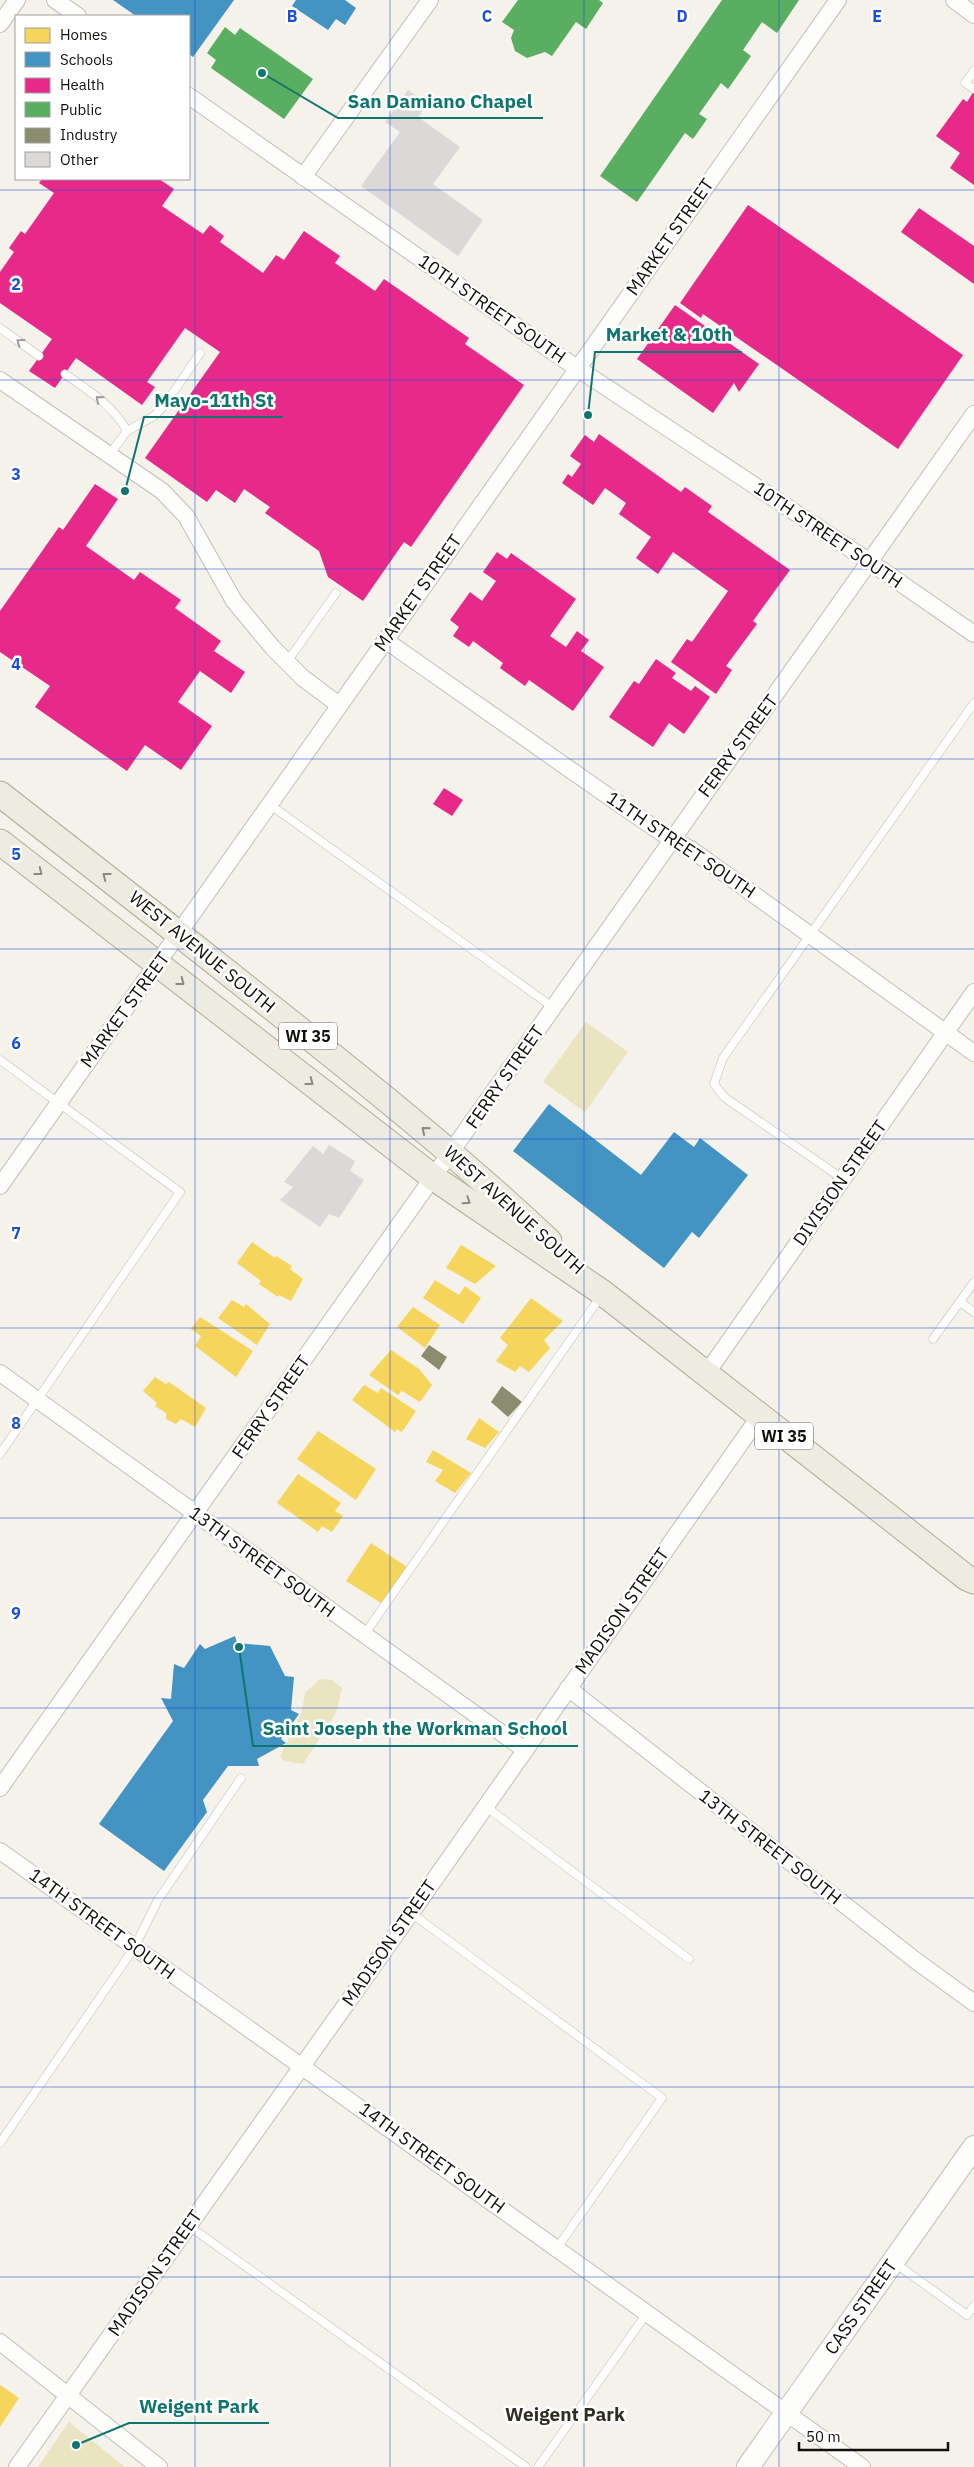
<svg xmlns="http://www.w3.org/2000/svg" width="974" height="2467" font-family="'IBM Plex Sans',sans-serif">
<style>
.green{fill:#ebe4c0}
.homes{fill:#f6d55c}
.schools{fill:#4393c3}
.health{fill:#e7298a}
.public{fill:#5aae61}
.industry{fill:#8c8c6e}
.building{fill:#dbd9d7}
.lines{fill:none;stroke-linecap:round;stroke-linejoin:round}
.lane-casing{stroke:#c1bfb9;stroke-width:9}
.street-casing{stroke:#c1bfb9;stroke-width:18}
.secondary-casing{stroke:#c1bfb9;stroke-width:24}
.primary-casing{stroke:#b0ad98;stroke-width:27}
.lane{stroke:#fdfdfc;stroke-width:8}
.street{stroke:#fdfdfc;stroke-width:16}
.secondary{stroke:#fdfdfc;stroke-width:22}
.primary{stroke:#eeece1;stroke-width:25}
.oneway{stroke:#9f9e9c}
.oneway2{stroke:#8b8981}
.grid{fill:none;stroke:#1d4ed8;stroke-width:1;stroke-opacity:0.55}
.labels{text-anchor:middle;stroke-width:5;stroke-linejoin:round;paint-order:stroke}
.shield{fill:#fff;stroke:#585854;stroke-width:1}
.shield-label{font-size:16px;font-weight:bold;fill:#11100b}
.street-label{font-size:18px;fill:#11100b;stroke:#fff}
.neighbourhood-label{font-size:19px;font-weight:bold;fill:#302e22;stroke:#fff}
.grid-label{font-size:16px;text-anchor:middle;font-weight:bold;fill:#1d4ed8;stroke:#fff;stroke-width:5;stroke-linejoin:round;paint-order:stroke}
.leader{fill:none;stroke:#0f766e;stroke-width:2}
.callout-dot{fill:#0f766e;stroke:#fff;stroke-width:2}
.callout-label{font-size:19px;text-anchor:middle;font-weight:bold;fill:#0f766e;stroke:#fff;stroke-width:5;stroke-linejoin:round;paint-order:stroke}
</style>
<rect width="100%" height="100%" fill="#f4f2ea"/>
<g class="green">
<path d="M586 1022 628 1052 585 1112 543 1082Z"/>
<path d="M320 1679 332 1680 342 1688 336 1713 303 1764 284 1761 280 1757 302 1711 305 1693Z"/>
<path d="M69 2422 125 2467H38Z"/>
</g>
<g class="homes">
<path d="M252 1242 275 1258 276 1256 292 1266 290 1269 303 1279 291 1301 279 1295 278 1297 259 1284 261 1281 237 1263Z"/>
<path d="M461 1245 496 1266 475 1284 446 1268Z"/>
<path d="M435 1280 459 1295 465 1286 481 1298 463 1324 423 1298Z"/>
<path d="M531 1298 563 1321 544 1340 550 1348 529 1372 520 1366 515 1372 496 1361 508 1345 500 1338Z"/>
<path d="M232 1300 244 1307 246 1304 270 1324 257 1345 218 1318Z"/>
<path d="M413 1307 440 1325 425 1348 397 1327Z"/>
<path d="M200 1317 253 1351 236 1377 195 1346 201 1336 191 1329Z"/>
<path d="M391 1350 419 1369 432 1385 420 1402 402 1391 398 1395 369 1375Z"/>
<path d="M155 1377 166 1384 169 1382 206 1408 195 1427 181 1419 176 1424 166 1419V1413L155 1406 157 1403 143 1391Z"/>
<path d="M364 1385 378 1393 381 1388 416 1411 402 1432 397 1429 395 1432 352 1400Z"/>
<path d="M479 1418 499 1432 485 1448 466 1439Z"/>
<path d="M318 1431 376 1469 356 1500 297 1459Z"/>
<path d="M433 1450 471 1473 455 1493 435 1481 443 1470 426 1462Z"/>
<path d="M298 1474 341 1503 335 1511 343 1516 332 1532 322 1526 318 1532 277 1503Z"/>
<path d="M371 1543 407 1567 381 1603 346 1581Z"/>
<path d="M0 2385 19 2398 0 2427Z"/>
</g>
<g class="schools">
<path d="M113 0H234L193 57 189 54V16H136Z"/>
<path d="M296 0H345L356 8 345 25 336 19 328 30 292 6Z"/>
<path d="M549 1104 641 1175 674 1132 694 1147 700 1138 748 1175 699 1238 692 1232 664 1268 513 1151Z"/>
<path d="M235 1636 237 1643 270 1646 285 1676 294 1677 291 1710 299 1714 281 1739 286 1743 257 1759 259 1766H228L203 1800 207 1812 164 1871 99 1824 173 1721 161 1698 171 1699 174 1664 184 1668 200 1644 205 1649Z"/>
</g>
<g class="health">
<path d="M974 91V185L950 168 960 153 936 136 963 99 967 102Z"/>
<path d="M42 179H159L174 189 162 206 203 234 210 225 224 236 220 242 263 273 276 255 284 260 304 231 340 256 335 263 375 291 384 279 469 338 465 344 524 385 411 547 404 542 363 601 328 577 319 551 265 513 270 507 244 489 235 503 216 490 207 502 145 458 220 352 185 328 147 382 155 387 142 405 76 358 55 388 29 371 52 339 0 303V272L14 252 9 248 21 231 25 234 54 193 39 183Z"/>
<path d="M748 205 963 355 898 449 703 314 701 318 680 303Z"/>
<path d="M919 208 974 246V284L901 232Z"/>
<path d="M675 305 759 364 739 392 734 383 713 413 637 359Z"/>
<path d="M599 434 681 492 685 487 712 506 708 512 790 570 753 621 757 624 726 666 732 670 716 694 671 662 687 639 692 642 728 591 673 552 658 574 636 558 651 537 619 514 626 503 605 488 593 505 562 483 568 474 572 477 581 464 570 456 585 435 594 442Z"/>
<path d="M95 484 118 499 86 546 134 580 140 572 181 600 175 608 221 641 214 651 245 672 231 693 200 671 178 702 212 726 181 770 145 745 127 771 35 707 50 686 0 652V611L59 527 63 530Z"/>
<path d="M497 552 507 559 511 553 576 599 550 636 566 647 577 631 589 640 581 651 604 667 573 711 529 680 525 686 500 668 503 663 473 641 469 647 453 636 459 627 450 620 470 592 482 601 496 581 483 572Z"/>
<path d="M656 659 676 673 672 678 691 691 695 686 710 697 684 734 669 723 653 747 609 717 634 681 639 684Z"/>
<path d="M444 788 463 800 452 816 433 804Z"/>
</g>
<g class="public">
<path d="M518 0H599L603 3 586 29 576 22 552 56 545 52 527 58 515 51 511 38 514 30 502 22Z"/>
<path d="M722 0H799L777 33 762 22 743 50 751 56 728 89 721 83 699 114 707 119 693 139 685 133 637 202 600 176Z"/>
<path d="M225 27 235 35 240 28 313 79 284 119 211 68 216 60 207 53Z"/>
</g>
<g class="industry">
<path d="M429 1345 447 1357 439 1370 421 1356Z"/>
<path d="M502 1386 522 1402 508 1417 491 1402Z"/>
</g>
<g class="building">
<path d="M408 90 428 104 418 117 460 147 433 184 483 220 458 256 361 186 400 132 385 122Z"/>
<path d="M329 1145 355 1161 350 1171 364 1180 339 1218 329 1214 320 1227 280 1200 293 1187 284 1182 313 1146 323 1154Z"/>
</g>
<g class="lines">
<g class="lane-casing">
<g id="lane">
<path d="M974 71 965 83 974 89"/>
<path d="M0 328 39 356"/>
<path d="M65 374C88 390 114 406 127 431"/>
<path d="M109 455 127 431 154 416 164 406 200 353"/>
<path d="M287 662 336 593"/>
<path d="M269 804 554 1008"/>
<path d="M0 1060 180 1192 0 1454"/>
<path d="M843 1179 724 1097 714 1084 723 1058 974 703"/>
<path d="M960 1302 974 1312"/>
<path d="M933 1339 974 1282"/>
<path d="M364 1635 601 1296"/>
<path d="M485 1806 689 1959"/>
<path d="M411 1913 662 2098 557 2248"/>
<path d="M0 2143 134 1948 158 1900 241 1778"/>
<path d="M189 2226 526 2467"/>
<path d="M895 2263 967 2315 974 2306"/>
<path d="M538 2467 647 2313"/>
</g>
</g>
<g class="street-casing">
<g id="street">
<path d="M55 0 78 16"/>
<path d="M954 0 974 15"/>
<path d="M0 24 17 0"/>
<path d="M189 96 556 354 870 562 974 634"/>
<path d="M303 177 430 0"/>
<path d="M0 380 162 491 186 516 234 601 272 647 303 678 339 705"/>
<path d="M385 640 625 808 671 839 692 850 974 1053"/>
<path d="M0 1186 838 0"/>
<path d="M0 1373 525 1750"/>
<path d="M706 1374 974 992"/>
<path d="M568 1688 915 1960 974 2003"/>
<path d="M0 1788 974 414"/>
<path d="M0 1851 862 2467"/>
<path d="M0 2342 159 2467"/>
<path d="M17 2467 411 1913 759 1417"/>
</g>
</g>
<g class="secondary-casing">
<path id="secondary" d="M748 2467 974 2147"/>
</g>
<g class="primary-casing">
<g id="primary">
<path d="M0 794C94 867 187 940 280 1014 372 1087 463 1160 549 1241"/>
<path d="M0 842 434 1178 603 1293 967 1578 974 1581"/>
</g>
</g>
<use href="#lane" class="lane"/>
<use href="#street" class="street"/>
<use href="#secondary" class="secondary"/>
<use href="#primary" class="primary"/>
</g>
<defs><path id="oneway-chevron" d="M-2-3.5L2.5 0L-2 3.5" fill="none" stroke-width="1.6" stroke-linecap="round" stroke-linejoin="round" transform="scale(1.25)"/></defs>
<g class="oneway">
<use href="#oneway-chevron" transform="translate(20 342) rotate(-144)"/>
<use href="#oneway-chevron" transform="translate(99 399) rotate(-140)"/>
</g>
<g class="oneway2">
<use href="#oneway-chevron" transform="translate(39 872) rotate(38)"/>
<use href="#oneway-chevron" transform="translate(106 876) rotate(-142)"/>
<use href="#oneway-chevron" transform="translate(181 982) rotate(38)"/>
<use href="#oneway-chevron" transform="translate(310 1082) rotate(38)"/>
<use href="#oneway-chevron" transform="translate(425 1130) rotate(-140)"/>
<use href="#oneway-chevron" transform="translate(467 1201) rotate(34)"/>
</g>
<path class="grid" d="M195 0V2467M390 0V2467M584 0V2467M779 0V2467M0 190H974M0 380H974M0 569H974M0 759H974M0 949H974M0 1139H974M0 1328H974M0 1518H974M0 1708H974M0 1898H974M0 2087H974M0 2277H974"/>
<g class="labels">
<g class="shield">
<rect x="279" y="1022.5" width="58" height="27" rx="4"/>
<rect x="755" y="1422.5" width="58" height="27" rx="4"/>
</g>
<g class="shield-label">
<text x="308" y="1042">WI 35</text>
<text x="784" y="1442">WI 35</text>
</g>
<g class="street-label">
<text transform="translate(670 237) rotate(-55)" y="6">MARKET STREET</text>
<text transform="translate(492 309) rotate(35)" y="6">10TH STREET SOUTH</text>
<text transform="translate(828 535) rotate(34)" y="6">10TH STREET SOUTH</text>
<text transform="translate(418 593) rotate(-55)" y="6">MARKET STREET</text>
<text transform="translate(738 746) rotate(-54)" y="6">FERRY STREET</text>
<text transform="translate(681 845) rotate(34)" y="6">11TH STREET SOUTH</text>
<text transform="translate(202 952) rotate(39)" y="6">WEST AVENUE SOUTH</text>
<text transform="translate(125 1010) rotate(-54)" y="6">MARKET STREET</text>
<text transform="translate(505 1077) rotate(-55)" y="6">FERRY STREET</text>
<text transform="translate(840 1183) rotate(-55)" y="6">DIVISION STREET</text>
<text transform="translate(514 1210) rotate(42)" y="6">WEST AVENUE SOUTH</text>
<text transform="translate(271 1407) rotate(-55)" y="6">FERRY STREET</text>
<text transform="translate(262 1562) rotate(36)" y="6">13TH STREET SOUTH</text>
<text transform="translate(622 1611) rotate(-55)" y="6">MADISON STREET</text>
<text transform="translate(770 1847) rotate(38)" y="6">13TH STREET SOUTH</text>
<text transform="translate(102 1924) rotate(36)" y="6">14TH STREET SOUTH</text>
<text transform="translate(389 1943) rotate(-55)" y="6">MADISON STREET</text>
<text transform="translate(432 2158) rotate(36)" y="6">14TH STREET SOUTH</text>
<text transform="translate(155 2273) rotate(-55)" y="6">MADISON STREET</text>
<text transform="translate(861 2307) rotate(-55)" y="6">CASS STREET</text>
</g>
<g class="neighbourhood-label">
<text x="565" y="2421">Weigent Park</text>
</g>
</g>
<g class="grid-label">
<text x="292" y="22">B</text>
<text x="487" y="22">C</text>
<text x="682" y="22">D</text>
<text x="877" y="22">E</text>
<text x="16" y="290">2</text>
<text x="16" y="480">3</text>
<text x="16" y="670">4</text>
<text x="16" y="860">5</text>
<text x="16" y="1049">6</text>
<text x="16" y="1239">7</text>
<text x="16" y="1429">8</text>
<text x="16" y="1619">9</text>
</g>
<path class="leader" d="M262 73L338 118H543M588 415L595 352H742M125 491L144 417H283M239 1647L253 1746H578M76 2445L129 2423H269"/>
<g class="callout-dot">
<circle cx="262" cy="73" r="5"/>
<circle cx="588" cy="415" r="5"/>
<circle cx="125" cy="491" r="5"/>
<circle cx="239" cy="1647" r="5"/>
<circle cx="76" cy="2445" r="5"/>
</g>
<g class="callout-label">
<text x="440" y="108">San Damiano Chapel</text>
<text x="669" y="341">Market &amp; 10th</text>
<text x="214" y="407">Mayo-11th St</text>
<text x="415" y="1735">Saint Joseph the Workman School</text>
<text x="199" y="2413">Weigent Park</text>
</g>
<rect x="15" y="15" width="175" height="165" fill="#ffffff" stroke="#a09f9d"/>
<rect x="25" y="28" width="25" height="15" fill="#f6d55c" stroke="#a09f9d"/>
<text x="60" y="40" font-size="15" fill="#11100b">Homes</text>
<rect x="25" y="52" width="25" height="15" fill="#4393c3" stroke="#a09f9d"/>
<text x="60" y="65" font-size="15" fill="#11100b">Schools</text>
<rect x="25" y="78" width="25" height="15" fill="#e7298a" stroke="#a09f9d"/>
<text x="60" y="90" font-size="15" fill="#11100b">Health</text>
<rect x="25" y="102" width="25" height="15" fill="#5aae61" stroke="#a09f9d"/>
<text x="60" y="115" font-size="15" fill="#11100b">Public</text>
<rect x="25" y="128" width="25" height="15" fill="#8c8c6e" stroke="#a09f9d"/>
<text x="60" y="140" font-size="15" fill="#11100b">Industry</text>
<rect x="25" y="152" width="25" height="15" fill="#dbd9d7" stroke="#a09f9d"/>
<text x="60" y="165" font-size="15" fill="#11100b">Other</text>
<path d="M799 2442v8h149v-8" fill="none" stroke="#11100b" stroke-width="2.5"/>
<text x="806" y="2442" font-size="15" fill="#11100b" stroke="#ffffff" stroke-width="4" paint-order="stroke">50 m</text>
</svg>
